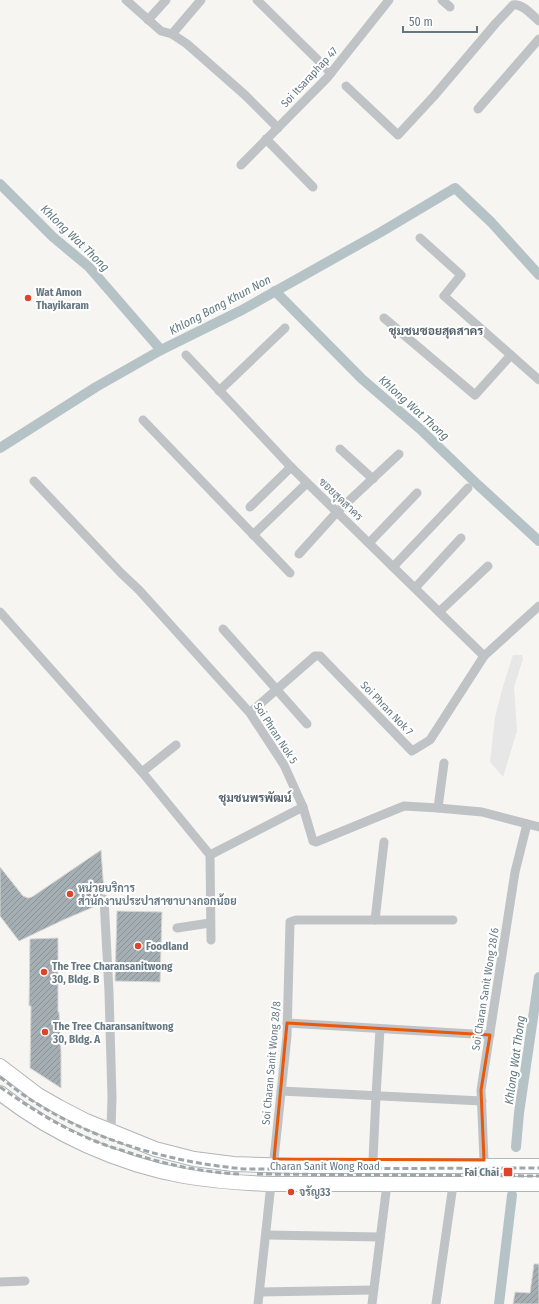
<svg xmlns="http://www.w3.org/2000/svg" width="539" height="1304" font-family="'Fira Sans Condensed',Sarabun,sans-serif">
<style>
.built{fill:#e6e7e6}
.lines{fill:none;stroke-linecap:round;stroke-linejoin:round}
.canal{stroke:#b6c3c6;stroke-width:10}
.building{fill:url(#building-hatch);stroke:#d7d7d5}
.primary-casing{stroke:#b0b6b9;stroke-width:16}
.street{stroke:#bfc3c6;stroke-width:9}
.primary{stroke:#fff;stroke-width:14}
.rail{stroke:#9ea6aa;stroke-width:3;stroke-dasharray:6 3;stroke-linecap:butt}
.marked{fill:none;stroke:#e8590c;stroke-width:3;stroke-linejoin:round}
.poi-dot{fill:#de442a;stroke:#fff;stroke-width:1.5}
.labels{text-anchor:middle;stroke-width:4;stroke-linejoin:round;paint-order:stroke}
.street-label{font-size:11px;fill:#657882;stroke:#fff}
.poi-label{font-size:11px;font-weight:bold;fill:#657882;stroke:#fff;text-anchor:start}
.water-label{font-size:12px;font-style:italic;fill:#617a7f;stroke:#fff}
.neighbourhood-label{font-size:12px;font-weight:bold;fill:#536068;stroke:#fff}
</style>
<defs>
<pattern id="building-hatch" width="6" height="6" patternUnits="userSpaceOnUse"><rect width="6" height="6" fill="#a5afb3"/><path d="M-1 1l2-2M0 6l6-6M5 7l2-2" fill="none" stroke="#8a9397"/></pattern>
</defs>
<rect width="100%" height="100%" fill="#f6f5f2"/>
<path class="built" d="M513 655H522L523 659 514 687 517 731 503 777 490 762 495 717 503 686Z"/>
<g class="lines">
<g class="canal">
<path d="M0 184 53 237 89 267 161 350"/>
<path d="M275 291 362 379 420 429 478 485 539 541"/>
<path d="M0 448 96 387 161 350 242 310 381 232 455 188 491 222 539 275"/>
<path d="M516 1147 519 1113 539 977"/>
<path d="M499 1304 512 1195"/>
</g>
</g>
<g class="building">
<path d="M101 850 104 893 99 897 98 905 63 920 19 941 0 916V867L23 896 28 898 32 897Z"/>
<path d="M117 911 162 912 160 982 115 981Z"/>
<path d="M58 938V1012H59L61 1052V1088L30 1068 31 1006H29L30 939Z"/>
<path d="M534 1264H539V1304H513L515 1292 530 1293Z"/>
</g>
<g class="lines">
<g class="primary-casing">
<g id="primary">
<path d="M0 1066 38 1095 59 1107 86 1121 155 1149 194 1159 233 1164 295 1166H539"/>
<path d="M0 1093C52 1134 118 1164 184 1176 213 1181 242 1183 271 1184H539"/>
</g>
</g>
<g class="street">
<path d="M126 0 161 31 172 34 187 44 245 95 278 128"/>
<path d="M257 0 331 73"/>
<path d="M442 0 450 7"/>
<path d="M148 20 166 0"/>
<path d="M172 34 201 0"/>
<path d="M346 86 398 135 434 96 496 23 513 5C522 3 532 15 539 21"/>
<path d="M478 109 539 39"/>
<path d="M266 139 313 187"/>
<path d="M241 165 327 78 389 0"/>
<path d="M420 238 461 275 444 296 539 380"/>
<path d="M384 318 475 395 511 355"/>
<path d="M186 355 291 467 484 656"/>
<path d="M219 391 285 328"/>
<path d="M143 420 290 573"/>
<path d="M340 449 373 479"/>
<path d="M34 481 121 573 139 590 250 713 284 765 303 807 313 841 316 842 404 806 438 808 482 812 539 827"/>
<path d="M250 507 291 467"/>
<path d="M253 535 307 483"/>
<path d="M369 543 417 493"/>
<path d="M299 554 337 512 399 454"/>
<path d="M393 567 468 488"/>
<path d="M415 588 461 538"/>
<path d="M0 612 142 772 210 855 211 940"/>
<path d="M439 612 488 566"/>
<path d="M223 629 307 724"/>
<path d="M253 710 315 656H320L412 751 430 740 484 656 539 606"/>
<path d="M142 772 176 745"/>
<path d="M438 808 444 763"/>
<path d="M210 855 303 807"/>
<path d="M104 899 109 992 112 1097 111 1130"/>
<path d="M375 920 384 842"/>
<path d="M177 928 210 923"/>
<path d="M287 1023 490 1035"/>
<path d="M281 1091 482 1101"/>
<path d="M274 1159 287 1036 290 922 296 920H453"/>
<path d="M373 1160 376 1096 380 1029"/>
<path d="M484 1160 481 1090 515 872 527 824"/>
<path d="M266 1235 380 1237"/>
<path d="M0 1282 25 1281"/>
<path d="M260 1292 373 1290"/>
<path d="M258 1304 271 1184"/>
<path d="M372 1304 387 1184"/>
<path d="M436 1304 453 1185"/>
</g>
<use href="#primary" class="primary"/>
<g class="rail">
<path d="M0 1077C67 1133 158 1161 244 1169L539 1168"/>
<path d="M0 1087C26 1105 52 1122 81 1135 94 1141 107 1146 121 1150 159 1163 199 1172 239 1174"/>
<path d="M257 1174 539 1176"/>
</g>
</g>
<path class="marked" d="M287 1023 490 1035 481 1090 484 1160 274 1159Z"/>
<g class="poi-dot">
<circle cx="28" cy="298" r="4"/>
<circle cx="70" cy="894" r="4"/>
<circle cx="138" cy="946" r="4"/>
<circle cx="44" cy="972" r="4"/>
<circle cx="45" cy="1032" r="4"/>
<rect x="503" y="1167" width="10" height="10" rx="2"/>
<circle cx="291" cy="1192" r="4"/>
</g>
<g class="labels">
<g class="street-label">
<text transform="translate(309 77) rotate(-47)" y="4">Soi Itsaraphap 47</text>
<text transform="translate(341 499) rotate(44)" y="4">ซอยสุดสาคร</text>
<text transform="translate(387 708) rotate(46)" y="4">Soi Phran Nok 7</text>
<text transform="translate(276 733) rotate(57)" y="4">Soi Phran Nok 5</text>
<text transform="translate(485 989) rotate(-81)" y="4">Soi Charan Sanit Wong 28/6</text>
<text transform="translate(271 1063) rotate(-85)" y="4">Soi Charan Sanit Wong 28/8</text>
<text x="325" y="1170">Charan Sanit Wong Road</text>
</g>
<g class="poi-label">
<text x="36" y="296">Wat Amon<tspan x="36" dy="13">Thayikaram</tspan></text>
<text x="78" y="892">หน่วยบริการ<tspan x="78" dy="13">สำนักงานประปาสาขาบางกอกน้อย</tspan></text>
<text x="146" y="950">Foodland</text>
<text x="52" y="970">The Tree Charansanitwong<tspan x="52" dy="13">30, Bldg. B</tspan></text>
<text x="53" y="1030">The Tree Charansanitwong<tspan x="53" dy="13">30, Bldg. A</tspan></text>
<text x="499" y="1176" text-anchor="end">Fai Chai</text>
<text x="299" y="1196">จรัญ33</text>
</g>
<g class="water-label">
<text transform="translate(75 238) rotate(44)" y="4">Khlong Wat Thong</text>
<text transform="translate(220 305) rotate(-28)" y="4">Khlong Bang Khun Non</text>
<text transform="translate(414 408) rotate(42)" y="4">Khlong Wat Thong</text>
<text transform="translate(515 1060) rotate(-82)" y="4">Khlong Wat Thong</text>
</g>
<g class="neighbourhood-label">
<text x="436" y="335">ชุมชนซอยสุดสาคร</text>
<text x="255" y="802">ชุมชนพรพัฒน์</text>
</g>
</g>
<path d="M403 26v6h74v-6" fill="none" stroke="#657882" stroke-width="2"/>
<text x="409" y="26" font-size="12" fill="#657882" stroke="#ffffff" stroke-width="3" paint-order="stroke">50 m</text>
</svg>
